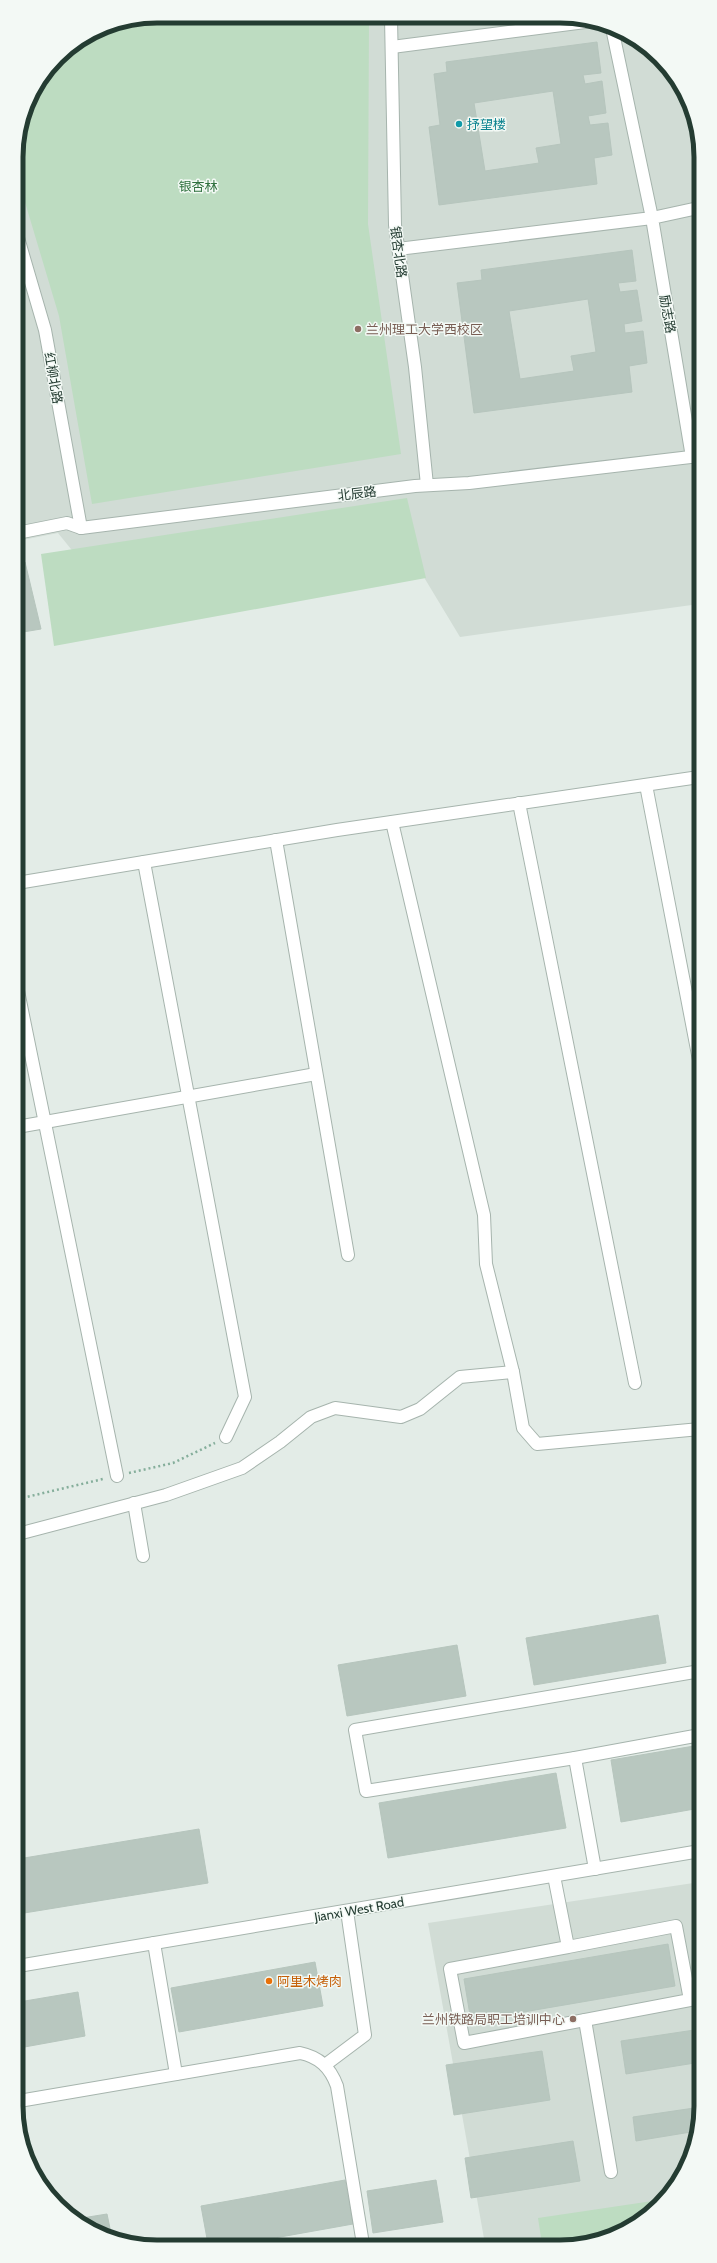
<svg xmlns="http://www.w3.org/2000/svg" width="717" height="2263" font-family="Cabin,'Noto Sans SC',sans-serif">
<style>
.built{fill:#d1dcd5}
.green{fill:#bddcc1}
.building{fill:#b8c7bf;stroke:#b6c5bd;fill-rule:evenodd}
.lines{fill:none;stroke-linecap:round;stroke-linejoin:round}
.minor-casing{stroke:#a6b4ad;stroke-width:14}
.path{stroke:#85ae9b;stroke-width:2.5;stroke-dasharray:2 3;stroke-linecap:butt}
.minor{stroke:#fff;stroke-width:12}
.culture-dot{fill:#0f9aa8;stroke:#f3f9f5;stroke-width:1.5}
.education-dot{fill:#8d6e63;stroke:#f3f9f5;stroke-width:1.5}
.food-dot{fill:#e8710a;stroke:#f3f9f5;stroke-width:1.5}
.labels{text-anchor:middle;stroke-width:3;stroke-linejoin:round;paint-order:stroke}
.culture-label{font-size:13px;fill:#0d838f;stroke:#f3f9f5;text-anchor:start}
.park-label{font-size:13px;fill:#30713f;stroke:#f3f9f5}
.street-label{font-size:13px;fill:#243c32;stroke:#f3f9f5}
.education-label{font-size:13px;fill:#785e54;stroke:#f3f9f5;text-anchor:start}
.food-label{font-size:13px;fill:#c56008;stroke:#f3f9f5;text-anchor:start}
.rim{fill:none;stroke:#243c32;stroke-width:5}
</style>
<rect width="100%" height="100%" fill="#e3ece7"/>
<g class="built">
<path d="M157 16 588 19 630 35 660 58 686 95 698 130 699 604 460 637 425 579 396 509 75 554 58 533 17 541 16 148 27 103 58 57 103 27Z"/>
<path d="M700 1882 701 2115 690 2160 666 2199 631 2228 587 2244H485L428 1923Z"/>
</g>
<g class="green">
<path d="M157 16 369 17 368 224 401 454 92 504 59 316 16 172V148L27 103 58 57 103 27Z"/>
<path d="M407 498 426 578 54 646 41 554Z"/>
<path d="M666 2199 631 2228 587 2244H542L538 2218Z"/>
</g>
<g class="building">
<path d="M597 42 601 73 583 75 585 84 602 81 606 113 588 116 590 125 608 123 612 155 594 158 597 184 439 205 429 127 440 125 434 74 447 72 446 62ZM553 91 561 144 536 148 539 163 485 171 474 103Z"/>
<path d="M632 250 636 281 618 283 620 292 637 290 642 321 624 324 625 333 643 331 647 363 629 366 632 392 474 413 457 283 482 280 481 270ZM588 299 596 352 571 356 574 371 520 379 509 311Z"/>
<path d="M25 562 41 629 17 633V564Z"/>
<path d="M658 1615 666 1663 534 1685 526 1638Z"/>
<path d="M457 1645 466 1696 347 1716 338 1665Z"/>
<path d="M700 1745V1808L621 1822 611 1760Z"/>
<path d="M556 1773 566 1828 388 1858 379 1803Z"/>
<path d="M199 1829 208 1883 18 1914V1859Z"/>
<path d="M668 1944 675 1986 471 2021 464 1979Z"/>
<path d="M315 1962 323 2006 179 2032 171 1988Z"/>
<path d="M78 1992 85 2036 19 2048V2002Z"/>
<path d="M701 2029V2062L626 2074 621 2041Z"/>
<path d="M542 2051 550 2100 454 2115 446 2065Z"/>
<path d="M701 2107 697 2131 636 2141 633 2117Z"/>
<path d="M573 2141 580 2181 471 2198 465 2158Z"/>
<path d="M345 2180 353 2224 241 2244H208L201 2206Z"/>
<path d="M436 2180 443 2222 373 2233 367 2191Z"/>
<path d="M107 2214 112 2238 95 2232 76 2219Z"/>
</g>
<g class="lines">
<g class="minor-casing">
<g id="minor">
<path d="M391 18 395 225 415 367 427 485"/>
<path d="M392 47 593 21"/>
<path d="M16 231 45 330 81 528"/>
<path d="M398 249 652 218 612 28"/>
<path d="M692 457 652 218 698 208"/>
<path d="M17 533 67 523 81 528 415 486 469 483 699 456"/>
<path d="M646 785 699 1060"/>
<path d="M519 803 635 1383"/>
<path d="M392 822 484 1215 486 1264 513 1372 523 1428 537 1444 700 1429"/>
<path d="M276 840 348 1255"/>
<path d="M144 862 245 1397 226 1437"/>
<path d="M17 883 337 830 699 777"/>
<path d="M17 986 117 1476"/>
<path d="M17 1127 316 1074"/>
<path d="M134 1503 143 1556"/>
<path d="M18 1534 166 1495 242 1468 280 1442 311 1417 335 1408 401 1417 420 1409 460 1377 513 1372"/>
<path d="M575 1758 366 1791 355 1730 700 1671"/>
<path d="M595 1869 575 1758 700 1735"/>
<path d="M554 1876 568 1947 676 1926 690 2000 464 2043 450 1969 568 1947"/>
<path d="M154 1943 176 2074"/>
<path d="M18 1966 700 1851"/>
<path d="M585 2020 611 2172"/>
<path d="M325 2065 365 2035 347 1911"/>
<path d="M19 2101 300 2053C319 2057 330 2067 337 2086L363 2244"/>
</g>
</g>
<g class="path">
<path d="M129 1473 173 1463 215 1443"/>
<path d="M18 1499 103 1479"/>
</g>
<use href="#minor" class="minor"/>
</g>
<circle class="culture-dot" cx="459" cy="124" r="4"/>
<g class="education-dot">
<circle cx="358" cy="329" r="4"/>
<circle cx="573" cy="2019" r="4"/>
</g>
<circle class="food-dot" cx="269" cy="1981" r="4"/>
<g class="labels">
<g class="culture-label">
<text x="467" y="129">抒望楼</text>
</g>
<g class="park-label">
<text x="198" y="191">银杏林</text>
</g>
<g class="street-label">
<text transform="translate(399 252) rotate(82)" y="5">银杏北路</text>
<text transform="translate(668 314) rotate(80)" y="5">励志路</text>
<text transform="translate(54 378) rotate(80)" y="5">红柳北路</text>
<text transform="translate(357 493) rotate(-7)" y="5">北辰路</text>
<text transform="translate(359 1909) rotate(-10)" y="5">Jianxi West Road</text>
</g>
<g class="education-label">
<text x="366" y="334">兰州理工大学西校区</text>
<text x="565" y="2024" text-anchor="end">兰州铁路局职工培训中心</text>
</g>
<g class="food-label">
<text x="277" y="1986">阿里木烤肉</text>
</g>
</g>
<path d="M0 0H717V2263H0ZM157 23H560A134 134 0 0 1 694 157V2106A134 134 0 0 1 560 2240H157A134 134 0 0 1 23 2106V157A134 134 0 0 1 157 23Z" fill="#f3f9f5" fill-rule="evenodd"/>
<path class="rim" d="M157 23H560A134 134 0 0 1 694 157V2106A134 134 0 0 1 560 2240H157A134 134 0 0 1 23 2106V157A134 134 0 0 1 157 23Z"/>
</svg>
